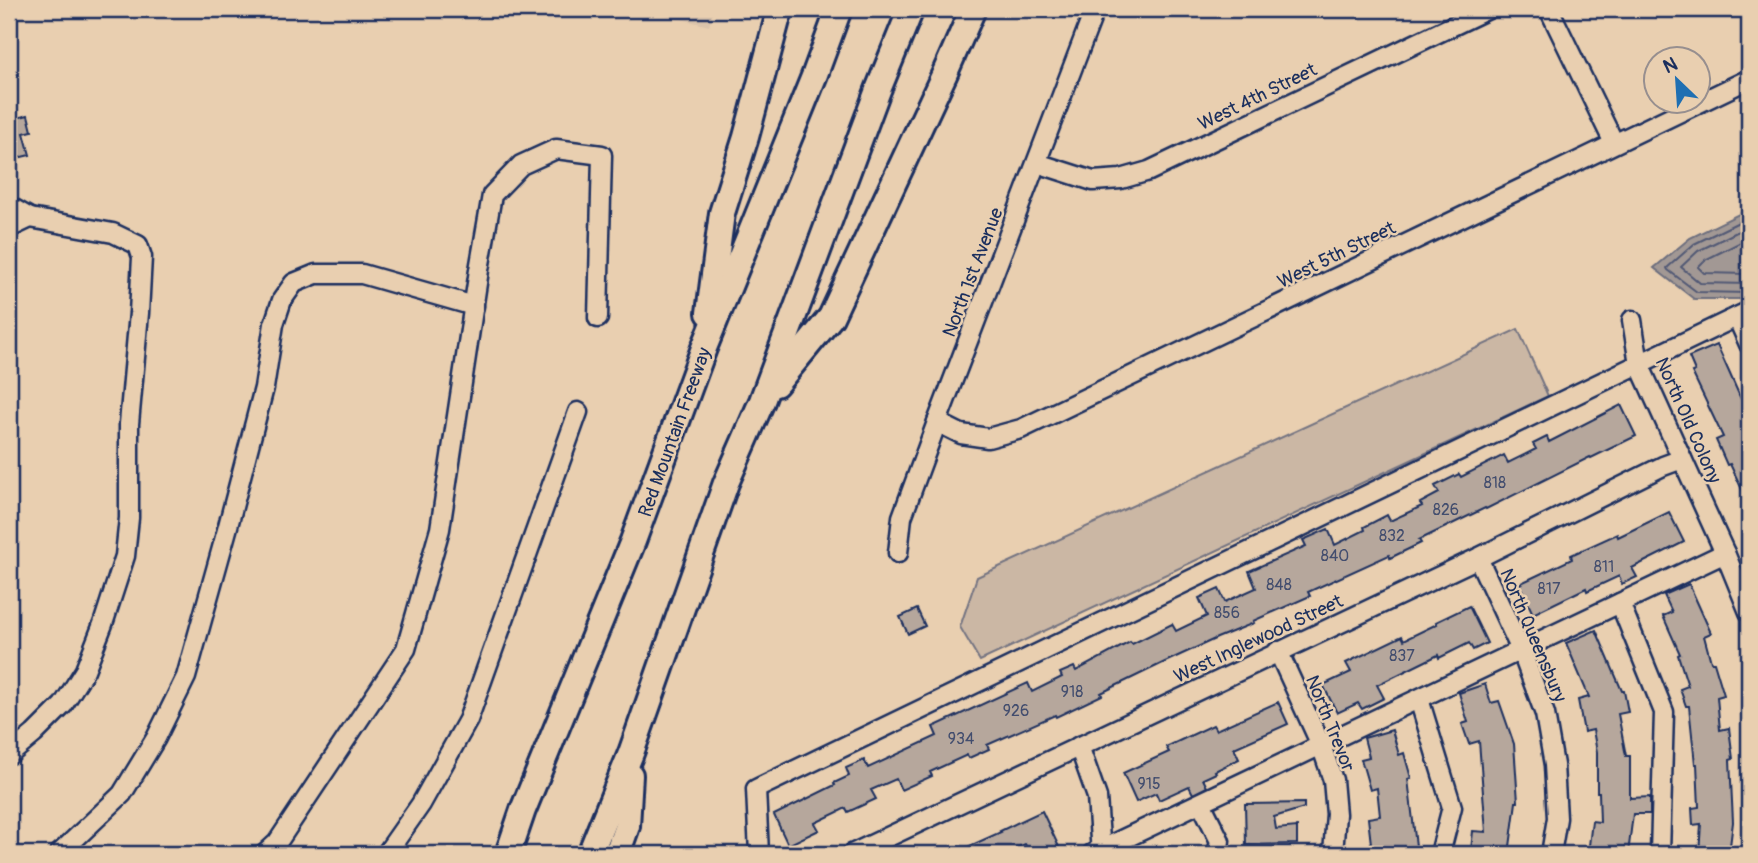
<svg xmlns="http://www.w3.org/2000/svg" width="1758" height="863" font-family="Pangolin,sans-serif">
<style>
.built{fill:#dac3aa}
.green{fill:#cbb7a4;stroke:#737381;stroke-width:2}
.water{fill:#a29894;stroke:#6c6e7e;stroke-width:2}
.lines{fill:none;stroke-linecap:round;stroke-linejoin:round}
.shore{stroke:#515974;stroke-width:2}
.building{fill:#b6a79c;stroke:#1b2f5e;stroke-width:2}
.minor-casing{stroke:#1b2f5e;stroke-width:23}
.highway-casing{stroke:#1b2f5e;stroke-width:30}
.minor{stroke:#e9cfb0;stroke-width:18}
.highway{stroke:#e9cfb0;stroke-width:24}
.labels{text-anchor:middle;stroke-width:5;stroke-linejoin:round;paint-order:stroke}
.number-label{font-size:16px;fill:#424d6e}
.street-label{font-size:19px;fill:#1b2f5e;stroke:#e9cfb0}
</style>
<rect width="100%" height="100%" fill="#e9cfb0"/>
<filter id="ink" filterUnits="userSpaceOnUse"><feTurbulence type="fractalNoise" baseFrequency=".0143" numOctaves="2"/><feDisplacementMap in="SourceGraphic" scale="14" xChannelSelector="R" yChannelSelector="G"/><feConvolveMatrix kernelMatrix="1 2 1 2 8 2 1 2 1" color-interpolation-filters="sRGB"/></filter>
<g filter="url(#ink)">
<path class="built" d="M641 9H714L709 26Z"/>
<path class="green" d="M1518 329 1548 396 980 661 960 627 977 577Z"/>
<path class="water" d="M1749 209V299H1694L1654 268 1690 238Z"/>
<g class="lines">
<g class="shore">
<path d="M1749 217 1694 244 1667 268 1668 270 1697 292 1749 293"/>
<path d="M1749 226 1698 251 1681 267 1700 283 1749 284"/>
<path d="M1749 238 1705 260 1698 267 1704 273 1749 274"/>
</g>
</g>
<g class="building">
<path d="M28 115 32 131 24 133 30 155 9 160V120Z"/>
<path d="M1717 345 1749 417V504L1730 464 1727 465 1716 440 1723 437 1692 372 1695 371 1689 357Z"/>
<path d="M1621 405 1636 436 1591 458 1590 457 1486 509 1485 508 1419 540 1421 543 1390 558 1389 555 1308 592 1310 596 1253 621 1254 623 1217 638 1165 662 1101 693 1102 695 1056 717 1055 715 987 745 989 749 969 758 967 755 930 772 932 776 901 790 896 779 871 790 876 799 848 812 846 808 815 823 819 830 788 845 774 815 835 785 834 783 849 776 846 768 864 760 868 768 937 736 933 727 1028 683 1032 692 1062 677 1060 673 1074 667 1076 671 1130 642 1132 644 1172 624 1176 631 1207 616 1199 598 1219 589 1225 602 1256 588 1249 571 1306 546 1303 540 1328 529 1335 545 1365 530 1364 527 1387 515 1390 521 1422 506 1420 503 1439 493 1435 486 1459 474 1461 477 1504 455 1508 463 1536 449 1533 444 1547 437 1549 442Z"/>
<path d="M1669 512 1684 542 1632 568 1637 577 1622 584 1619 576 1587 591 1586 588 1533 614 1519 584 1572 559 1571 555 1617 534 1618 537Z"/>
<path d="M1689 584 1711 633 1704 636 1711 662H1714L1724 695 1717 697 1720 730 1729 728 1733 759 1730 760 1733 822 1729 854H1699L1701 824 1693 825 1692 808 1699 807 1697 764H1695L1689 706H1686L1680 689 1688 686 1678 655 1680 654 1663 616 1672 612 1664 595Z"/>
<path d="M1469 606 1487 643 1473 650 1469 643 1439 658 1438 655 1377 685 1384 698 1362 709 1358 703 1337 713 1323 685 1351 672 1346 663 1402 636 1404 640 1437 624 1436 622Z"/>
<path d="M917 609 925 626 908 634 900 617Z"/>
<path d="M1596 630 1622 691H1624L1628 712 1618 714 1626 756H1630V798L1650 797V814H1633L1628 854H1588L1592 821 1600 822 1599 792H1597V752L1593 730 1584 732 1578 700 1589 697 1566 643Z"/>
<path d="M1485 684 1491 703 1499 701 1514 744 1518 802H1516L1509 854H1481V851L1471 850 1473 831 1486 832 1479 741 1469 744 1462 724 1468 722 1459 693Z"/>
<path d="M1278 702 1288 724 1234 748 1239 759 1215 771 1216 773 1203 779 1207 787 1193 794 1189 786 1159 800 1156 793 1136 802 1123 773 1169 752 1166 747 1213 725 1216 730Z"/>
<path d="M1392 730 1399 755 1404 753 1411 778 1408 779 1416 846 1372 852 1368 818 1380 816 1377 788 1370 790 1361 759 1369 757 1364 738Z"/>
<path d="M1304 803V808L1274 817 1276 829 1297 827V844L1246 845 1245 804Z"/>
<path d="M1042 811 1059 847 1044 854H1030L1025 844 1004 854H952L1001 832 1000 831Z"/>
</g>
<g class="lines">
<g class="minor-casing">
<g id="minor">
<path d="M1549 9 1614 143"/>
<path d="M1037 163 1093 181 1121 179 1149 171 1488 9"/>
<path d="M9 206 30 218"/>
<path d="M9 228 30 218 113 233 138 245 142 257 139 313 129 424V518L125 556 103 624 85 670 63 705 34 734 9 755"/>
<path d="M1737 317 1749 344"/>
<path d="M1632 320 1639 364 1725 553 1749 612"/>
<path d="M937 422 961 434 988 438 1021 429 1749 79"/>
<path d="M898 553 902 517 937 422 1095 9"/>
<path d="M1478 558 1521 650 1545 714 1554 765 1557 818 1551 854"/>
<path d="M1620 603 1664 712 1660 854"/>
<path d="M1278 651 1321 745 1333 780 1336 814 1333 854"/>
<path d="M1419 699 1452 807 1440 854"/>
<path d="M1079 746 1097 797 1101 854"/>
<path d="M1201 803 1220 841 1217 854"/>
<path d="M59 854 122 794 156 738 186 677 227 530 264 388 274 324 282 300 294 283 316 274H362L474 306"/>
<path d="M265 854 277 843 406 649 440 529 479 270 492 195 521 165 556 149 602 155 598 318"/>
<path d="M386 854 421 804 468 720 578 412"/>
<path d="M759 854 756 789 1749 311"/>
<path d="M852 854 1478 558 1663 466 1682 459"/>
<path d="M1092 854 1725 553"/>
</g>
</g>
<g class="highway-casing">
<g id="highway">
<path d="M709 313 722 213 746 137 780 9"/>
<path d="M776 384 831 317 944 75 973 9"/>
<path d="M508 854 523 810 633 541 704 348 815 74 839 9"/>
<path d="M590 854 631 753 726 483 762 401 878 90 911 9"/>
<path d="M617 854 627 826 630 775"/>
</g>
</g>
<use href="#minor" class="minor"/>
<use href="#highway" class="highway"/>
</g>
</g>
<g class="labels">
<g class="number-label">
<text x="1495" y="488">818</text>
<text x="1446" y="515">826</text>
<text x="1392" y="541">832</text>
<text x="1335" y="561">840</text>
<text x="1604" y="572">811</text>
<text x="1279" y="590">848</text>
<text x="1549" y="594">817</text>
<text x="1227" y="618">856</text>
<text x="1402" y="661">837</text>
<text x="1072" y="697">918</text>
<text x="1016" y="716">926</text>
<text x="961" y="744">934</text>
<text x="1149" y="789">915</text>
</g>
<g class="street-label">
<text transform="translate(1257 96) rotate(-26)" y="7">West 4th Street</text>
<text transform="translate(1336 254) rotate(-26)" y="7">West 5th Street</text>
<text transform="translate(972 272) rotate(-69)" y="7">North 1st Avenue</text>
<text transform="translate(1689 420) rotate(66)" y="7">North Old Colony</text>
<text transform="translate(674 432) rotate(-70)" y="7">Red Mountain Freeway</text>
<text transform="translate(1534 635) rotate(67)" y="7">North Queensbury</text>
<text transform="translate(1258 638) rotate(-25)" y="7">West Inglewood Street</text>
<text transform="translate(1331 723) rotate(68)" y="7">North Trevor</text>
</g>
</g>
<rect width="1758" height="863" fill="none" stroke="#e9cfb0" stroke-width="35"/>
<rect x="18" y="18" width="1723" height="828" fill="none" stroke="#1b2f5e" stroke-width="2.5" filter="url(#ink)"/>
<g transform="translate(1677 80) rotate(335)"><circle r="33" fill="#e9cfb0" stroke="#978f8f" stroke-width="2"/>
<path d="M0-5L12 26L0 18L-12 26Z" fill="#1f6fb2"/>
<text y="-10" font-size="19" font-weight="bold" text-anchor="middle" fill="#1b2f5e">N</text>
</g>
</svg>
